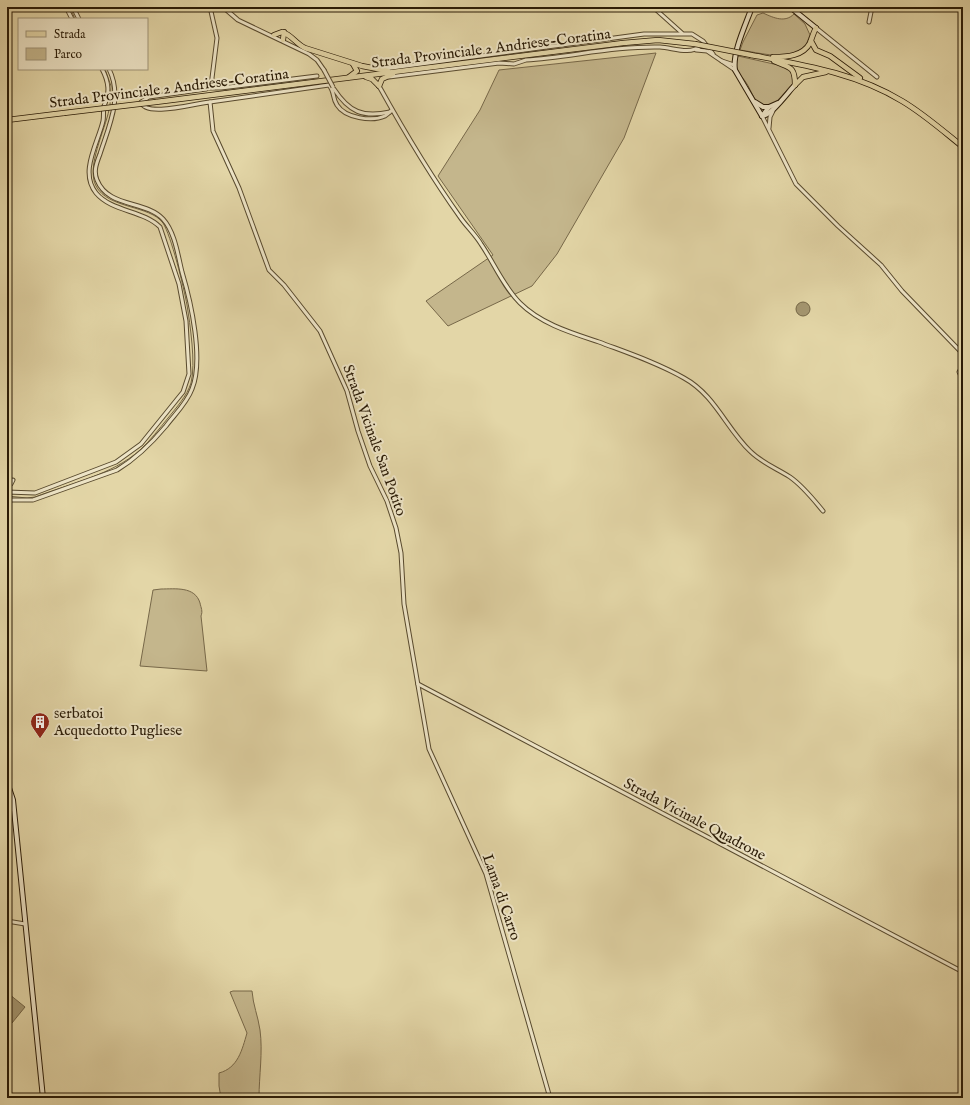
<svg xmlns="http://www.w3.org/2000/svg" width="970" height="1105" font-family="'IM FELL English',serif">
<style>
.green{fill:#c4b68c;stroke:#776849}
.water{fill:#a49670;stroke:#736546}
.lines{fill:none;stroke-linecap:round;stroke-linejoin:round}
.stream{stroke:#736546;stroke-width:1}
.street-casing{stroke:#584a2e;stroke-width:5}
.secondary-casing{stroke:#2a1b06;stroke-width:6}
.primary-casing{stroke:#2a1b06;stroke-width:6}
.street{stroke:#ede4c6;stroke-width:3}
.secondary{stroke:#ede4c6;stroke-width:4}
.primary{stroke:#e3d6a7;stroke-width:4.5}
.street-bridge-casing{stroke:#584a2e;stroke-width:5;stroke-linecap:butt}
.primary-bridge-casing{stroke:#2a1b06;stroke-width:6;stroke-linecap:butt}
.street-bridge{stroke:#ede4c6;stroke-width:3}
.primary-bridge{stroke:#e3d6a7;stroke-width:4.5}
.labels{text-anchor:middle;stroke-width:4;stroke-linejoin:round;paint-order:stroke}
.street-label{font-size:15px;fill:#2a1b06;stroke:#ede4c6}
.poi-label{font-size:15px;fill:#2a1b06;stroke:#ede4c6;text-anchor:start}
</style>
<rect width="100%" height="100%" fill="#e3d6a7"/>
<filter id="stains"><feTurbulence type="fractalNoise" baseFrequency=".005" numOctaves="4"/><feColorMatrix values="0 0 0 0 .2 0 0 0 0 .09 0 0 0 0 .02 0 0 0 .5 -.17"/></filter>
<radialGradient id="worn" r=".72"><stop offset=".6" stop-color="#630" stop-opacity="0"/><stop offset="1" stop-color="#630" stop-opacity=".3"/></radialGradient>
<g class="green">
<path d="M763 13C774 18 785 23 794 14L805 24 810 35C808 39 807 44 805 47 795 63 756 52 740 50L743 42 757 15Z"/>
<path d="M656 53 624 138 557 254 532 286 448 326 426 301 493 255 438 176 480 110 499 70Z"/>
<path d="M738 56 787 67 793 71V83C787 89 778 103 770 105 756 110 753 93 747 84 745 80 740 76 738 71 735 66 737 61 738 56Z"/>
<path d="M161 589C175 589 195 586 200 603 201 608 203 611 201 616L207 671 140 666 153 590Z"/>
<path d="M233 991H252C253 1005 258 1016 260 1030 263 1052 259 1076 259 1098H221L219 1086V1073C238 1068 242 1050 247 1033L230 992Z"/>
</g>
<g class="water">
<circle cx="803" cy="309" r="7"/>
<path d="M9 994 25 1007 12 1023 7 1019 9 1016 7 996Z"/>
</g>
<g class="lines">
<g class="stream">
<path d="M70 7 75 19"/>
<path d="M105 69 111 86 110 105"/>
<path d="M7 496 27 498 35 497C69 484 112 475 140 450 150 441 159 429 168 418 176 408 187 396 191 383 196 364 190 324 187 305 184 288 171 235 163 223 150 205 108 209 96 186 86 167 105 130 109 110"/>
</g>
<g class="street-casing">
<g id="street">
<path d="M66 7 72 19"/>
<path d="M73 7 79 19"/>
<path d="M210 7 217 38 211 86 206 89 149 97 141 102C145 118 196 103 210 102L213 131 239 188 269 270 284 285 320 331 347 391 358 431 370 466 387 501 396 528 401 553 404 604 429 749 486 874 550 1098"/>
<path d="M223 7 238 20 309 54 317 60 324 70"/>
<path d="M653 7 682 33"/>
<path d="M7 12 8 7"/>
<path d="M869 22 872 7"/>
<path d="M816 28 877 77"/>
<path d="M696 50 707 51 735 70"/>
<path d="M722 61 734 65"/>
<path d="M384 69 644 34H692L703 41 713 54"/>
<path d="M389 77 499 63 514 64 526 60C570 57 615 46 660 47 674 48 689 55 701 46"/>
<path d="M379 86C404 131 430 175 460 217 466 226 475 234 481 244 494 263 503 286 520 303 541 324 572 333 599 342 628 353 658 363 684 378 715 395 726 428 750 451 762 463 776 468 790 477 803 486 813 499 823 511"/>
<path d="M209 88H221L317 76"/>
<path d="M334 89C349 112 363 118 390 112"/>
<path d="M210 102 329 85C335 92 332 98 337 105 345 118 372 122 385 116 388 114 390 112 392 110"/>
<path d="M762 116 796 184 838 226 881 265 902 291 963 354"/>
<path d="M769 128 770 117 773 111"/>
<path d="M963 366 959 372 963 380"/>
<path d="M7 483 11 484 13 480"/>
<path d="M7 492 35 493 116 462 141 444 183 392 189 374 186 321 179 284 160 227C143 210 112 212 96 193 79 172 98 143 103 121 104 117 103 110 104 106 110 93 109 82 102 69"/>
<path d="M7 500H33L117 470C137 458 151 444 166 426 175 414 187 403 192 389 204 360 191 302 182 272 178 256 175 232 163 219 145 200 108 208 97 180 93 171 97 162 100 154 109 126 123 97 109 69"/>
<path d="M418 684 963 972"/>
<path d="M7 921 25 924"/>
</g>
</g>
<g class="secondary-casing">
<g id="secondary">
<path d="M752 7C746 24 732 53 735 70L762 116"/>
<path d="M790 7 816 28"/>
<path d="M755 102 763 107H769"/>
<path d="M762 116C771 116 788 92 795 85"/>
<path d="M762 116 769 107 778 103"/>
<path d="M7 782 13 800 43 1098"/>
</g>
</g>
<g class="primary-casing">
<g id="primary">
<path d="M274 35 282 32C292 35 295 43 305 48L362 66 388 71"/>
<path d="M283 40 284 32"/>
<path d="M811 41 816 50 830 56 860 78"/>
<path d="M751 55C804 65 856 73 902 101 924 114 943 131 963 147"/>
<path d="M773 57C787 57 803 56 810 43 812 38 813 33 816 28"/>
<path d="M774 61C789 68 795 65 795 85"/>
<path d="M349 77 357 71 353 64"/>
<path d="M366 77 372 79 379 86"/>
<path d="M795 85 803 77 826 72"/>
<path d="M379 86 382 79 393 74"/>
<path d="M156 102 623 43 658 40 695 44"/>
<path d="M7 120 64 113"/>
</g>
</g>
<use href="#street" class="street"/>
<use href="#secondary" class="secondary"/>
<use href="#primary" class="primary"/>
<g class="street-bridge-casing">
<path id="street-bridge" d="M324 70 333 87"/>
</g>
<g class="primary-bridge-casing">
<g id="primary-bridge">
<path d="M695 44 751 55"/>
<path d="M64 113 156 102"/>
</g>
</g>
<use href="#street-bridge" class="street-bridge"/>
<use href="#primary-bridge" class="primary-bridge"/>
</g>
<defs>
<g id="building-pin" transform="scale(1)"><path d="M0 17L-7.5 6A9.5 9.5 0 1 1 7.5 6Z" fill="#8f2418" stroke="#ede4c6"/><path d="M-4-6H4V6H1V3H-1V6H-4ZM-2.5-4.3h1.7v1.8h-1.7ZM.8-4.3h1.7v1.8H.8ZM-2.5-1h1.7V.8h-1.7ZM.8-1h1.7V.8H.8Z" fill="#fff"/></g>
</defs>
<g fill-rule="evenodd">
<use href="#building-pin" x="40" y="722"/>
</g>
<g class="labels">
<g class="street-label">
<text transform="translate(491 48) rotate(-7)" y="5">Strada Provinciale 2 Andriese-Coratina</text>
<text transform="translate(169 88) rotate(-7)" y="5">Strada Provinciale 2 Andriese-Coratina</text>
<text transform="translate(375 440) rotate(70)" y="5">Strada Vicinale San Potito</text>
<text transform="translate(695 819) rotate(28)" y="5">Strada Vicinale Quadrone</text>
<text transform="translate(502 897) rotate(71)" y="5">Lama di Carro</text>
</g>
<g class="poi-label">
<text x="54" y="718">serbatoi<tspan x="54" dy="17">Acquedotto Pugliese</tspan></text>
</g>
</g>
<rect width="970" height="1105" fill="none" stroke="#e3d6a7" stroke-width="24"/>
<rect x="8" y="8" width="954" height="1089" fill="none" stroke="#2a1b06" stroke-width="2"/>
<rect x="12" y="12" width="946" height="1081" fill="none" stroke="#2a1b06"/>
<rect x="18" y="18" width="130" height="52" fill="#ede4c6" stroke="#9f9479"/>
<rect x="26" y="31" width="20" height="6" fill="#e3d6a7" stroke="#9f9479"/>
<text x="54" y="38" font-size="12" fill="#2a1b06">Strada</text>
<rect x="26" y="48" width="20" height="12" fill="#c4b68c" stroke="#9f9479"/>
<text x="54" y="58" font-size="12" fill="#2a1b06">Parco</text>
<rect width="100%" height="100%" filter="url(#stains)"/>
<rect width="100%" height="100%" fill="url(#worn)"/>
</svg>
